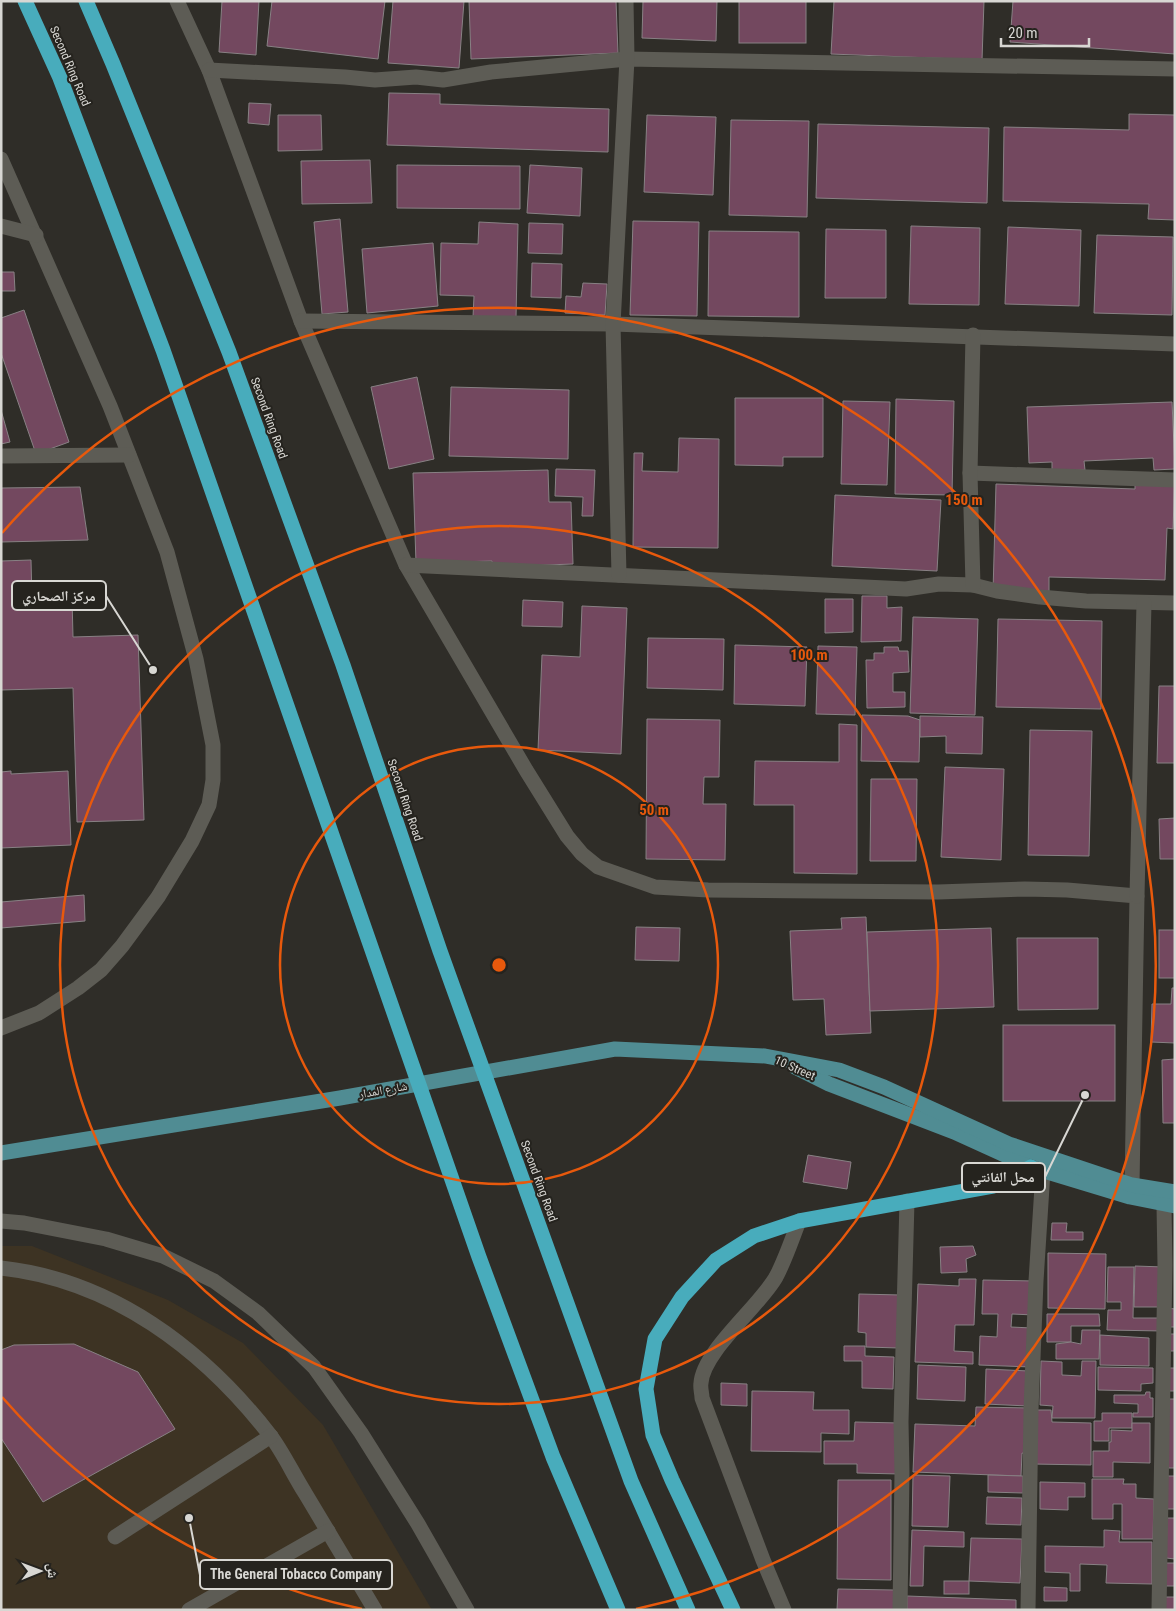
<svg xmlns="http://www.w3.org/2000/svg" width="1176" height="1611" font-family="'Roboto Condensed','Noto Naskh Arabic',sans-serif">
<style>
.industrial{fill:#3d3323}
.building{fill:#73485f;stroke:#888184}
.lines{fill:none;stroke-linecap:round;stroke-linejoin:round}
.minor{stroke:#5d5c55;stroke-width:15}
.major{stroke:#508c93;stroke-width:15}
.highway{stroke:#48acbc;stroke-width:15}
.ring{fill:none;stroke:#e8590c;stroke-width:2.5}
.labels{text-anchor:middle;stroke-width:4;stroke-linejoin:round;paint-order:stroke}
.street-label{font-size:12px;fill:#d8d7d3;stroke:#25231e}
.centre{fill:#e8590c;stroke:#25231e;stroke-width:2.5}
.ring-label{font-size:15px;text-anchor:middle;font-weight:bold;fill:#e8590c;stroke:#25231e;stroke-width:4;stroke-linejoin:round;paint-order:stroke}
.leader{fill:none;stroke:#d8d7d3;stroke-width:2}
.callout-dot{fill:#d8d7d3;stroke:#25231e;stroke-width:2}
.callout{fill:#25231e;stroke:#d8d7d3;stroke-width:2}
.callout-label{font-size:14px;text-anchor:middle;font-weight:bold;fill:#d8d7d3}
</style>
<rect width="100%" height="100%" fill="#2f2d28"/>
<path class="industrial" d="M1 1246H32L168 1300 243 1343 323 1425 432 1610H1Z"/>
<g class="building">
<path d="M222 1H259L256 55 219 52Z"/>
<path d="M272 1H385L378 59 267 46Z"/>
<path d="M393 1H464L459 68 388 63Z"/>
<path d="M469 1H616L618 53 471 59Z"/>
<path d="M643 1H717L716 41 642 38Z"/>
<rect x="739" y="1" width="67" height="42"/>
<path d="M834 1H984L982 60 831 54Z"/>
<path d="M1013 1H1175V54L1010 42Z"/>
<path d="M389 93 440 94V104L609 109 608 152 387 145Z"/>
<path d="M249 103 271 104 269 125 248 123Z"/>
<path d="M1129 114 1175 115V220L1148 219 1149 204 1003 201 1004 127 1129 130Z"/>
<path d="M278 115H321L322 150 278 151Z"/>
<path d="M647 115 716 117 713 195 644 192Z"/>
<path d="M731 120 809 121 807 217 729 215Z"/>
<path d="M818 124 989 128 987 203 816 198Z"/>
<path d="M370 160 372 203 302 204 301 161Z"/>
<path d="M397 165 520 166V209L397 208Z"/>
<path d="M530 165 582 168 580 216 527 213Z"/>
<path d="M340 219 348 312 322 314 314 222Z"/>
<path d="M633 221 699 222 697 316 630 315Z"/>
<path d="M479 222 518 224 516 318 473 317 474 296 440 295 441 243 478 244Z"/>
<path d="M529 223 563 224 562 254 528 253Z"/>
<path d="M911 226 980 228 979 305 909 304Z"/>
<path d="M1008 227 1081 230 1079 306 1005 304Z"/>
<path d="M826 229 886 230V298H825Z"/>
<path d="M709 231 799 232V317L708 316Z"/>
<path d="M1097 235 1173 237 1172 315 1094 313Z"/>
<path d="M433 243 438 306 367 313 362 249Z"/>
<path d="M532 263 562 264 561 298 531 297Z"/>
<path d="M1 272H14L15 291H1Z"/>
<path d="M583 283 607 284 605 315 565 313 566 296 581 297Z"/>
<path d="M24 310 69 442 36 454 1 353V318Z"/>
<path d="M417 377 434 459 389 469 371 387Z"/>
<path d="M451 387 569 390 568 459 449 456Z"/>
<path d="M735 398H823V457H783V466L735 465Z"/>
<path d="M896 399 954 401 952 495 895 494Z"/>
<path d="M843 401 890 402 887 485 841 484Z"/>
<path d="M1172 402 1175 469 1154 470 1153 458 1084 461 1085 470 1052 471V462L1029 463 1027 407Z"/>
<path d="M1 410 10 442 1 444Z"/>
<path d="M679 438 719 439 718 548 633 547 634 453H643L642 471 678 472Z"/>
<path d="M556 469 595 470 593 516H582L583 497 555 496Z"/>
<path d="M548 470 549 502H571L573 564 492 567V561L416 563 413 473Z"/>
<path d="M1135 473 1175 474 1173 529 1167 528 1165 580 1049 577V594L993 592 996 484 1135 489Z"/>
<path d="M80 487 88 540 1 542V488Z"/>
<path d="M835 495 941 500 937 571 832 566Z"/>
<path d="M31 560 32 599 72 598 73 637 138 635 144 820 77 822 73 688 1 690V561Z"/>
<path d="M862 596H887V608L902 607 901 641 861 642Z"/>
<path d="M825 599H853V632L825 633Z"/>
<path d="M523 600 563 602 562 627 522 626Z"/>
<path d="M582 606 627 608 621 754 538 750 542 655 580 657Z"/>
<path d="M913 617 978 619 975 715 910 713Z"/>
<path d="M998 619 1102 621 1101 709 996 707Z"/>
<path d="M648 638 724 639 723 690 647 688Z"/>
<path d="M735 645 807 647 805 706 734 704Z"/>
<path d="M818 646 857 647 855 715 816 714Z"/>
<path d="M884 647H898L899 651H908L909 672 893 673V692H905V707L867 708 866 660H874V653H884Z"/>
<path d="M1159 686H1175V763H1157Z"/>
<path d="M862 715 908 716 920 720 919 762 861 761Z"/>
<path d="M920 716 983 717 982 754 946 753V736L920 737Z"/>
<path d="M647 719 720 720 719 777H704L703 804H726L725 860 646 859Z"/>
<path d="M839 724 857 725V874L794 873V805H754L755 761 839 762Z"/>
<path d="M1030 730 1092 731 1089 856 1028 855Z"/>
<path d="M945 767 1004 769 1001 860 941 857Z"/>
<path d="M11 771V774L68 771 71 845 1 848V772Z"/>
<path d="M871 779H917L916 861H870Z"/>
<path d="M1175 818V859H1160L1159 819Z"/>
<path d="M84 895 85 921 1 928V902Z"/>
<path d="M866 917 871 1033 826 1035 824 999 793 1000 790 931 842 929 841 918Z"/>
<path d="M636 927 680 928 679 961 635 960Z"/>
<path d="M991 928 994 1007 870 1011 867 932Z"/>
<rect x="1159" y="930" width="16" height="48"/>
<path d="M1017 938H1098V1009L1018 1010Z"/>
<path d="M1172 988H1175V1043L1151 1042 1152 1004H1171Z"/>
<rect x="1003" y="1025" width="112" height="76"/>
<path d="M1175 1059V1123H1163L1162 1060Z"/>
<path d="M808 1155 851 1162 847 1189 803 1182Z"/>
<path d="M1052 1223H1067L1066 1232H1083V1240H1051Z"/>
<path d="M973 1246 976 1255 966 1259 967 1272 941 1273 940 1247Z"/>
<path d="M1048 1253 1106 1254 1105 1309 1048 1308Z"/>
<path d="M1135 1266 1164 1267 1163 1307H1134Z"/>
<path d="M1108 1267H1134L1133 1318H1163V1331L1107 1330 1108 1310H1121V1302H1107Z"/>
<path d="M959 1279H976L974 1325H955L954 1351 973 1352V1364L915 1362 918 1284 959 1286Z"/>
<path d="M983 1280 1035 1281 1034 1315 1012 1314 1011 1327 1032 1328 1031 1367 979 1365 980 1336 997 1337 998 1314H982Z"/>
<path d="M859 1294 901 1295 899 1348 866 1347V1333L858 1332Z"/>
<path d="M1167 1308 1175 1309V1327H1167Z"/>
<path d="M1047 1314H1099L1100 1326H1071V1342H1047Z"/>
<path d="M1082 1330H1100L1099 1359H1056V1344L1071 1342 1081 1344Z"/>
<rect x="1167" y="1334" width="8" height="17"/>
<path d="M1100 1335 1149 1338V1366L1100 1365Z"/>
<path d="M74 1344 138 1372 175 1429 43 1502 1 1438V1350L14 1345Z"/>
<path d="M844 1346H865V1356L894 1357 893 1389 862 1388V1361H844Z"/>
<path d="M1041 1361 1062 1362V1375L1081 1376 1082 1361H1096L1095 1418H1052L1053 1406 1040 1405Z"/>
<path d="M918 1365 966 1367 965 1401 917 1399Z"/>
<path d="M1098 1367 1153 1368V1383L1141 1384V1391L1098 1390Z"/>
<path d="M1168 1368H1175V1391H1167Z"/>
<path d="M986 1369 1029 1371 1028 1406 985 1404Z"/>
<path d="M721 1383 747 1384V1406L721 1405Z"/>
<path d="M752 1391 814 1392 813 1410H849V1434L821 1433V1452L751 1451Z"/>
<path d="M1146 1392H1150V1398H1153V1417H1133V1413H1138V1404L1114 1403V1395H1145Z"/>
<path d="M1167 1399H1175V1468H1166Z"/>
<path d="M976 1407 1030 1408 1028 1454 1022 1453 1021 1476 913 1472 915 1424 975 1426Z"/>
<path d="M1033 1410H1051L1052 1422 1091 1423V1465L1032 1464Z"/>
<path d="M1102 1413H1132V1428H1109V1441H1094V1421H1102Z"/>
<path d="M855 1422 900 1423V1474L857 1473V1464H824V1441H854Z"/>
<path d="M1132 1423H1150V1463L1113 1462V1477H1093V1451H1109V1442H1111V1430L1132 1431Z"/>
<path d="M913 1475 950 1476 948 1527 912 1526Z"/>
<path d="M988 1475 1023 1476V1493L988 1492Z"/>
<path d="M1166 1476H1175V1509H1165Z"/>
<path d="M1092 1479H1124L1123 1484H1136V1498L1154 1499 1153 1539H1122V1504H1113V1519H1092Z"/>
<path d="M838 1480H891V1580L837 1579Z"/>
<path d="M1040 1482 1085 1483V1497H1068V1510L1040 1509Z"/>
<path d="M987 1497 1022 1498 1021 1525 986 1524Z"/>
<path d="M1167 1518H1175V1559L1166 1558Z"/>
<path d="M912 1530 964 1532V1547L924 1546 923 1586H910Z"/>
<path d="M1104 1530 1120 1531 1119 1542H1152V1584L1106 1583 1107 1565 1080 1564V1591H1070V1573L1045 1572V1546L1104 1547Z"/>
<path d="M971 1538 1022 1539 1020 1583 969 1581Z"/>
<path d="M1164 1563H1175V1586H1163Z"/>
<rect x="944" y="1581" width="25" height="13"/>
<path d="M1044 1587 1067 1588V1601H1044Z"/>
<path d="M838 1589 894 1590V1610H837Z"/>
<path d="M907 1596 1016 1600V1610H907Z"/>
<path d="M1165 1597H1175V1610H1164Z"/>
</g>
<g class="lines">
<g class="minor">
<path d="M177 1 209 70 301 321 406 565 526 770 567 836 582 854 598 867 655 887 708 890 938 892 1025 889 1067 890 1137 896 1132 1185"/>
<path d="M209 70 345 77 375 80 416 77 443 80 491 72 627 59 1175 69"/>
<path d="M1 159 110 406 167 552 196 659 213 745V780L209 805 192 841 158 897 122 946 101 970 78 988 39 1013 1 1028"/>
<path d="M1 226 36 235"/>
<path d="M301 321 613 324 1175 344"/>
<path d="M1 456 129 455"/>
<path d="M970 473 1175 480"/>
<path d="M406 565 906 589 939 584 973 585 997 591 1040 597 1086 601 1175 603"/>
<path d="M619 575 613 324 627 59 626 1"/>
<path d="M973 585 970 473 973 335"/>
<path d="M1137 896 1144 603"/>
<path d="M1 1221 24 1223 106 1239 163 1256 214 1281 258 1313 314 1367 361 1433 418 1524 467 1610"/>
<path d="M1 1268C112 1280 203 1349 270 1435 283 1452 293 1474 305 1493 328 1532 352 1571 375 1610"/>
<path d="M115 1537 271 1436"/>
<path d="M189 1610 328 1531"/>
<path d="M784 1610 763 1560 702 1398C702 1393 700 1388 701 1383 703 1351 759 1307 776 1277 785 1260 792 1239 799 1221"/>
<path d="M900 1610 902 1473 901 1422 907 1201"/>
<path d="M1028 1610 1031 1410 1036 1281 1043 1171"/>
<path d="M1159 1610 1165 1265 1164 1205"/>
</g>
<g class="major">
<path d="M795 1067 829 1084 954 1132 1031 1167 1130 1197 1175 1206"/>
<path d="M1 1153 340 1098 615 1049 765 1056 839 1070 884 1087 1009 1144 1132 1185 1175 1192"/>
</g>
<g class="highway">
<path d="M25 1 60 78 163 350 479 1257 553 1457 618 1610"/>
<path d="M86 1 113 64 229 352 343 665 440 951 631 1481 688 1610"/>
<path d="M733 1610 672 1480 653 1435 646 1389 655 1339 682 1297 716 1260 754 1236 799 1221 993 1186 1031 1167"/>
</g>
</g>
<g class="ring">
<circle cx="499" cy="965" r="219"/>
<circle cx="499" cy="965" r="439"/>
<path d="M362 1609A658 658 0 0 1 2 1397M2 533A658 658 0 1 1 636 1609"/>
</g>
<g class="labels">
<g class="street-label">
<text transform="translate(70 66) rotate(67)" y="4">Second Ring Road</text>
<text transform="translate(269 418) rotate(70)" y="4">Second Ring Road</text>
<text transform="translate(405 800) rotate(71)" y="4">Second Ring Road</text>
<text transform="translate(795 1068) rotate(24)" y="4">10 Street</text>
<text transform="translate(383 1090) rotate(-10)" y="4">شارع المدار</text>
<text transform="translate(539 1181) rotate(70)" y="4">Second Ring Road</text>
</g>
</g>
<circle cx="499" cy="965" r="8" class="centre"/>
<g class="ring-label">
<text x="964" y="505">150 m</text>
<text x="809" y="660">100 m</text>
<text x="654" y="815">50 m</text>
</g>
<path class="leader" d="M153 670L106 596M1085 1095L1045 1177M189 1518L200 1575"/>
<g class="callout-dot">
<circle cx="153" cy="670" r="5"/>
<circle cx="1085" cy="1095" r="5"/>
<circle cx="189" cy="1518" r="5"/>
</g>
<g class="callout">
<rect x="12" y="581" width="94" height="29" rx="5"/>
<rect x="962" y="1163" width="83" height="29" rx="5"/>
<rect x="200" y="1560" width="192" height="29" rx="5"/>
</g>
<g class="callout-label">
<text x="59" y="601">مركز الصحاري</text>
<text x="1003" y="1182">محل الفانتي</text>
<text x="296" y="1579">The General Tobacco Company</text>
</g>
<rect width="1176" height="1611" fill="none" stroke="#d8d7d3" stroke-width="5"/>
<g transform="translate(40 1571) rotate(89)" stroke="#25231e" stroke-width="4" paint-order="stroke">
<path d="M0-4L9 19L0 12L-9 19Z" fill="#d8d7d3"/>
<text y="-8" font-size="14" font-weight="bold" text-anchor="middle" fill="#d8d7d3">ش</text>
</g>
<path d="M1001 38v8h88v-8" fill="none" stroke="#d8d7d3" stroke-width="2.5"/>
<text x="1008" y="38" font-size="15" fill="#d8d7d3" stroke="#25231e" stroke-width="4" paint-order="stroke">20 m</text>
</svg>
